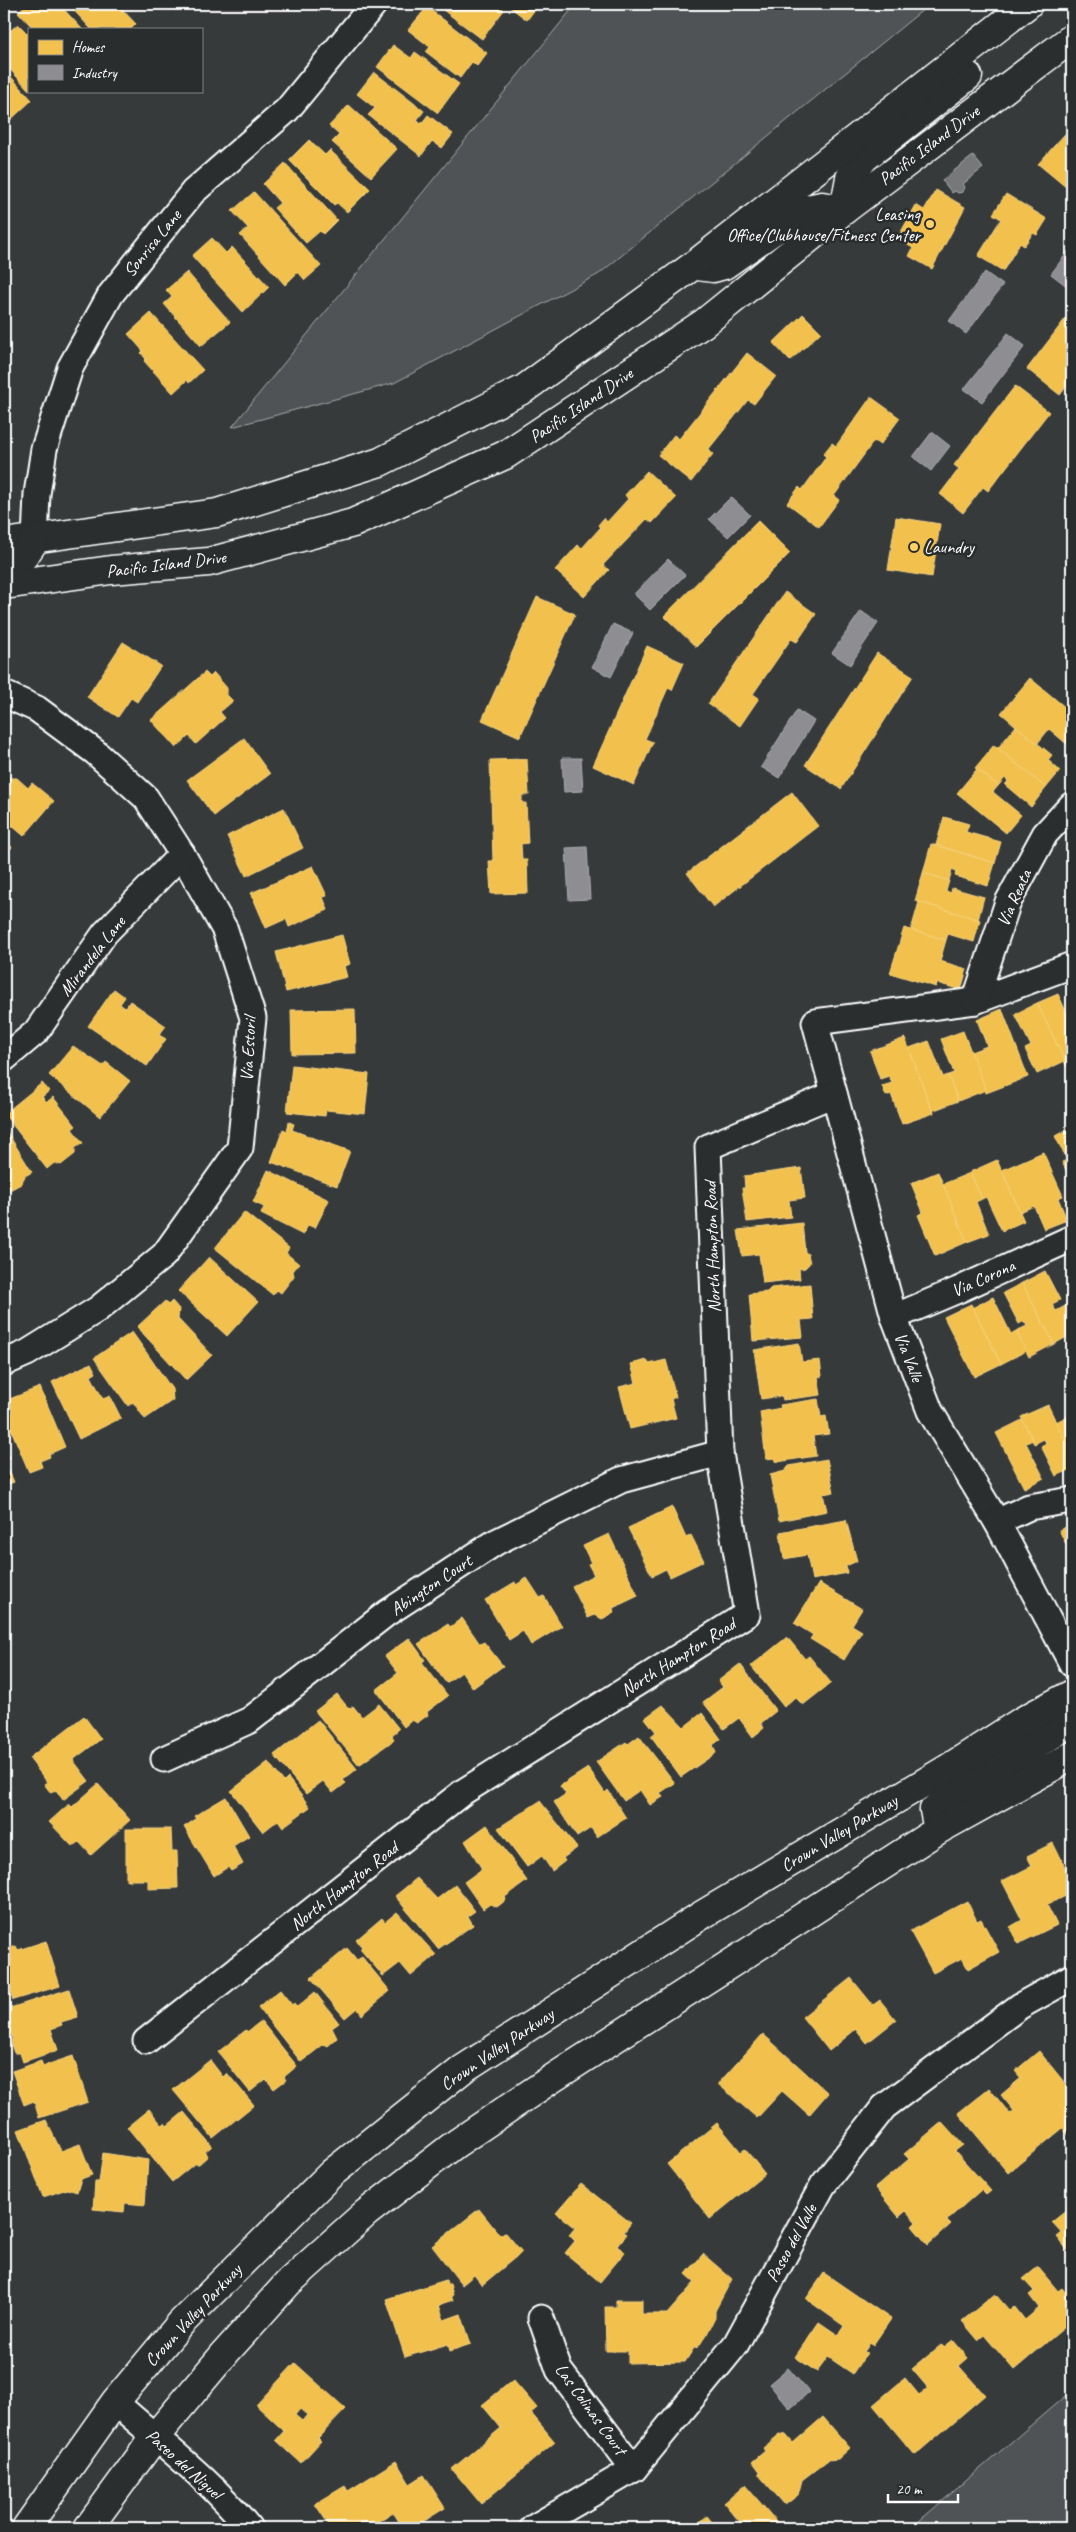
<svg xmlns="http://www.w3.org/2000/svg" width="1076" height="2532" font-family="Caveat,sans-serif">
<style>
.green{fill:#505354;stroke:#a8a9aa}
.water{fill:#767879;stroke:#adaeaf}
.homes{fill:#f2c14e;stroke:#f6d483;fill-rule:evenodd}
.industry{fill:#8d8d92;stroke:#afafb3}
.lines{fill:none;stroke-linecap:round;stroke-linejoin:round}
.minor-casing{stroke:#fff;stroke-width:29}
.major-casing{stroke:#fff;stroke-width:31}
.minor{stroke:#2a2d2e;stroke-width:25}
.major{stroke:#2a2d2e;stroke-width:28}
.poi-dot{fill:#ffd166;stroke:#2a2d2e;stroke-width:2}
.labels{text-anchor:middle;stroke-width:5;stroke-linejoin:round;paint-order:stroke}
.street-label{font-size:18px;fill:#fff;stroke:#2a2d2e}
.poi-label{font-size:18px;fill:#fff;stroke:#2a2d2e;text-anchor:end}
</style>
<rect width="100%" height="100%" fill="#373a3b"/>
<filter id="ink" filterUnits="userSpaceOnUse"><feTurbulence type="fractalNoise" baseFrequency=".02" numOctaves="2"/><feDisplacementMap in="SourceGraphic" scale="10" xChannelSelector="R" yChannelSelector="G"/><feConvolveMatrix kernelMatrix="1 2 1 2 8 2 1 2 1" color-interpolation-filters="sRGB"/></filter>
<g filter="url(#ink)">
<g class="green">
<path d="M576 4H930L599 274 394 383 232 427Z"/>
<path d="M1072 2390V2528H911Z"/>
</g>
<path class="water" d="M973 156 983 168 963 184 965 187 963 192 958 193 955 191 952 193 942 180Z"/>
<g class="homes">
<path d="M27 4H49L53 8 59 4 82 29H34L18 12Z"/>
<path d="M68 4H117L136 24 131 29H91Z"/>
<path d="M442 4H496L504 10 482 39 439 7Z"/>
<path d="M506 4H539L527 20Z"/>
<path d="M427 7 487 53 477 66 472 62 460 78 426 52 430 47 408 30Z"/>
<path d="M4 23 10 31 18 24 29 35V90L4 63Z"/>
<path d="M393 45 411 58 415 52 459 84 438 113 377 67Z"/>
<path d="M4 69 32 100 5 125 4 124Z"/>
<path d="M374 72 424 111 417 120 421 124 428 115 453 134 442 148 432 141 421 156 368 115 375 108 357 94Z"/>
<path d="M349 105 397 149 371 177 332 142 339 135 329 126Z"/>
<path d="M1072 126V181L1067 188 1038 164Z"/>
<path d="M309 140 325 155 330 150 370 189 347 212 337 203 334 205 289 160Z"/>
<path d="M285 163 337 220 323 234 320 231 306 243 274 208 280 203 263 184Z"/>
<path d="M936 190 965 207 932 269 909 256 913 248 897 239 916 205 924 210Z"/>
<path d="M254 192 321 266 305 280 298 272 285 285 240 235 248 228 232 211Z"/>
<path d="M1006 194 1047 219 1037 235 1033 233 1024 246 1020 243 1003 271 978 256 1001 219 993 214Z"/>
<path d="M212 238 226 253 232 247 269 287 243 312 192 256Z"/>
<path d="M187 272 230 322 201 346 164 304 172 297 166 290Z"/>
<path d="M1072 310V379L1060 395 1027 369Z"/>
<path d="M151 313 203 370 189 383 187 380 173 393 144 361 146 359 141 353 143 351 128 334Z"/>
<path d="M803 314 821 332 790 361 773 343Z"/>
<path d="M747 353 776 376 754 404 748 400 708 450 713 454 691 482 658 455 674 435 679 439Z"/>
<path d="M1015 386 1049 412 988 491 983 487 963 513 940 494 959 469 954 465Z"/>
<path d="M871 397 900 418 880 445 874 441 834 496 839 500 819 527 787 503 799 487 802 490 826 457 823 454 832 443 836 446Z"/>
<path d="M647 471 676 498 652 523 647 519 603 565 609 570 584 597 555 570 578 545 582 548 600 528 598 525 604 518 607 522 628 499 625 495Z"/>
<path d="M896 517 940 524 932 577 888 570Z"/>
<path d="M758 521 790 553 696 647 664 616Z"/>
<path d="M785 592 816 614 797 642 791 639 753 694 759 698 740 726 708 704Z"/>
<path d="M537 597 575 614 520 737 482 720Z"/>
<path d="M123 642 161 666 137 702 131 698 118 717 87 697Z"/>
<path d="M647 646 684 663 672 690 668 688 645 739 653 742 634 785 593 766Z"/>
<path d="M877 653 913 676 841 789 805 765Z"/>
<path d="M205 672 210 677 214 673 227 688V695L233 701 220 712 225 718 196 744 189 736 176 748 151 720Z"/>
<path d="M1030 678 1066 708 1063 711 1072 718V740L1068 745 1049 729 1037 744 1001 713Z"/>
<path d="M1016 726 1052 755 1048 760 1060 771 1046 788 998 748Z"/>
<path d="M244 738 270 774 214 816 187 780Z"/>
<path d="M994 745 1046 788 1031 807 1005 785 1008 781 1005 778 998 786 975 768Z"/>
<path d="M527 759 529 795H522V803H526L528 843 521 844 522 860H527L528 893 491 894 489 861H493L490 760Z"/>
<path d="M977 769 998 786 993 792 1021 815 1006 833 957 793Z"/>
<path d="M4 772 11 778H17L28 788 32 783 54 801 24 836 4 819Z"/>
<path d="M792 792 818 826 713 907 687 873Z"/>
<path d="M284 808 303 848 246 876 227 836Z"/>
<path d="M944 817 969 824 966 832 1001 842 995 863 936 845Z"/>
<path d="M4 841 12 847 4 856 9 861 4 867Z"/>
<path d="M931 844 995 863 988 886 955 876 956 871 952 869 949 881 923 873Z"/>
<path d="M313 866 327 896 323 897 328 910 289 927 286 919 266 928 251 893Z"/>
<path d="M923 873 949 881 946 891 951 893 952 888 984 897 978 920 915 901Z"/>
<path d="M919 902 980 920 974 942 948 934 946 940 911 930Z"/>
<path d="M904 928 946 940 940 961 967 969 961 990 937 983 936 987 890 973Z"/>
<path d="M342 935 350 964 344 966 347 977 286 992 276 952Z"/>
<path d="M114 989 125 997 120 1004 125 1008 130 1001 166 1026 159 1035 166 1039 147 1066 88 1026Z"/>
<path d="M1058 994 1072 1024 1066 1028 1068 1033 1072 1031V1064L1067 1067 1037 1003Z"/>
<path d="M1037 1003 1065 1061 1037 1074 1025 1049 1031 1046 1015 1014Z"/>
<path d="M355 1009 356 1053 292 1054 291 1010Z"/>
<path d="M1002 1009 1028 1077 986 1093 971 1052 987 1046 977 1020Z"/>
<path d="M963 1031 986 1090 958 1101 948 1075 954 1073 941 1039Z"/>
<path d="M905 1038 934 1113 902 1124 891 1094 886 1096 882 1086 892 1083 889 1076 880 1079 870 1051Z"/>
<path d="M929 1041 943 1077 948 1075 958 1101 932 1111 909 1048Z"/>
<path d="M73 1046 103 1066 106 1062 130 1081 100 1117 49 1075Z"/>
<path d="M292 1065 369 1074 365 1114 326 1110 325 1116 287 1112Z"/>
<path d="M42 1083 49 1091 42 1097 47 1102 53 1097 76 1126 72 1129 83 1143 75 1148V1154L61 1165 54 1163 47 1169 4 1114Z"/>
<path d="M289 1122 294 1124 292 1130 350 1151 337 1186 271 1162 283 1129 287 1131Z"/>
<path d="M4 1127 32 1172 25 1176 21 1184 4 1193Z"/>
<path d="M1072 1128V1182L1062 1162 1067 1160 1055 1136Z"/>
<path d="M1043 1152 1063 1196 1058 1198 1067 1220 1044 1229 1034 1206 1020 1212 1002 1170Z"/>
<path d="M997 1160 1024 1221 1002 1231 986 1197 982 1199 970 1172Z"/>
<path d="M801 1168 805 1198 789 1200 791 1217 747 1222 742 1188H745L744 1176Z"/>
<path d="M268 1170 329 1200 315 1228 308 1225 303 1235 261 1214 264 1207 253 1202Z"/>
<path d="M938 1172 967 1242 935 1256 918 1215 923 1212 911 1183Z"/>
<path d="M970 1173 982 1199 976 1202 989 1234 967 1242 943 1184Z"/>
<path d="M244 1212 289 1248 286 1253 299 1264 293 1271 294 1276 281 1293 277 1290 273 1295 215 1248Z"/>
<path d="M802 1223 805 1252 808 1254 810 1263 805 1268 799 1269 800 1279 763 1283 759 1254 742 1256 738 1230Z"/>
<path d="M209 1257 258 1302 227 1336 178 1291Z"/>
<path d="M1045 1271 1060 1300 1052 1304 1056 1311 1067 1305 1072 1314V1330L1066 1333 1067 1337 1054 1344 1022 1283Z"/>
<path d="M1022 1283 1054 1344 1029 1357 1016 1331 1027 1326 1024 1321 1019 1324 1003 1293Z"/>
<path d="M810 1284 813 1319 801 1320 803 1337 753 1341 749 1294 767 1292 771 1288Z"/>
<path d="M993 1297 1011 1334 1016 1331 1026 1351 1001 1364 972 1308Z"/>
<path d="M165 1301 168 1305 172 1301 179 1309 178 1319 212 1355 186 1380 137 1327Z"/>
<path d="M971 1304 1001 1364 974 1377 944 1317Z"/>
<path d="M132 1332 172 1389 173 1400 145 1419 133 1402 128 1406 94 1358Z"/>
<path d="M799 1343 802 1362 820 1360 822 1376 818 1377 821 1395 783 1400 782 1396 761 1399 754 1350Z"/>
<path d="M647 1360 649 1364 666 1360 676 1397 671 1399 676 1418 630 1429 619 1387 636 1383 631 1364Z"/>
<path d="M91 1363 96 1373 91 1376 103 1399 110 1396 121 1418 79 1439 52 1382Z"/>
<path d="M40 1387 65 1447 49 1454 50 1457 40 1461 42 1467 29 1472 5 1415 13 1412 7 1400Z"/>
<path d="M818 1399 821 1417 826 1416 829 1434 813 1436 816 1456 777 1462 774 1458 766 1459 760 1412 781 1408 780 1405Z"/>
<path d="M1048 1405 1072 1455V1469L1056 1476 1041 1446 1046 1443 1044 1439 1034 1444 1021 1417Z"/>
<path d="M1072 1414V1455L1056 1422Z"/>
<path d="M1022 1420 1033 1440 1026 1443 1044 1478 1024 1488 996 1433Z"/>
<path d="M4 1442 10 1458 4 1460 14 1482 4 1486Z"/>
<path d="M827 1459 834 1492 823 1494 827 1511 779 1521 770 1475 785 1471 789 1466Z"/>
<path d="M672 1507 686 1538 691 1535 704 1561 670 1577 666 1569 652 1576 628 1528Z"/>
<path d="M846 1520 857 1561 846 1566 847 1573 812 1580 807 1555 784 1559 780 1532Z"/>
<path d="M1072 1524V1556L1059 1530Z"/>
<path d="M609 1534 638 1596 613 1608 614 1613 602 1619 595 1615 588 1618 572 1586 594 1575 588 1564 591 1563 583 1546Z"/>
<path d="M527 1578 540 1598 544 1596 562 1626 531 1645 523 1631 509 1640 485 1600 515 1582 516 1585Z"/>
<path d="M819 1583 862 1609 852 1625 862 1631 844 1660 810 1639 813 1635 794 1623Z"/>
<path d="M462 1618 480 1644 484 1642 503 1666 473 1688 462 1672 446 1683 418 1644 448 1624 450 1627Z"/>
<path d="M787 1637 805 1659 809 1656 831 1683 803 1705 795 1697 784 1707 751 1666Z"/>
<path d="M409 1638 425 1660 422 1662 448 1696 427 1712 428 1715 417 1723 412 1720 404 1727 376 1690 398 1673 385 1656Z"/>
<path d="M740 1664 776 1711 761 1723 764 1728 753 1737 739 1718 724 1729 703 1702 723 1687 718 1681Z"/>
<path d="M337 1694 349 1709 353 1706 362 1717 379 1704 399 1729 392 1735 394 1740 359 1765 315 1711Z"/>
<path d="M663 1705 684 1727 702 1713 721 1739 713 1745 716 1753 681 1777 651 1736 656 1732 645 1718Z"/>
<path d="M84 1716 101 1739 73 1760 89 1781 63 1800 56 1790 51 1793 44 1784 47 1782 29 1758Z"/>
<path d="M318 1720 357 1769 343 1780 346 1783 333 1793 323 1781 306 1794 274 1755Z"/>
<path d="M639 1736 675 1783 660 1793 663 1797 650 1805 640 1790 624 1801 596 1762 626 1742 628 1744Z"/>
<path d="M268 1762 284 1782 288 1778 310 1807 283 1827 278 1820 263 1832 231 1791Z"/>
<path d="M588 1768 605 1793 608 1790 626 1818 597 1837 591 1828 577 1837 554 1802 566 1794 560 1786Z"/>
<path d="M98 1784 130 1820 91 1855 79 1842 73 1847 49 1822 69 1804 72 1807Z"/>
<path d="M226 1797 249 1836 233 1846 243 1864 231 1871 228 1867 214 1876 184 1827 196 1819 194 1816Z"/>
<path d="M540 1801 577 1848 563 1858 565 1861 552 1871 542 1856 527 1867 498 1828Z"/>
<path d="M487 1825 527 1881 505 1897 506 1900 497 1907 490 1904 483 1909 464 1882 482 1869 465 1841Z"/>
<path d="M126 1829H171L172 1851H177L178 1888 148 1889V1880H126Z"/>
<path d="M1053 1843 1072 1881V1893L1047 1905 1057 1925 1018 1944 1010 1927 1022 1920 1002 1881 1032 1866 1027 1856Z"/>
<path d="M417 1878 437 1899 455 1885 475 1911 468 1916 473 1925 438 1949 395 1896Z"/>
<path d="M967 1901 977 1921 981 1919 999 1952 968 1969 962 1958 933 1973 910 1931Z"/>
<path d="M397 1912 436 1955 411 1976 400 1963 383 1976 360 1949 362 1947 356 1940 382 1918 385 1922Z"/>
<path d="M46 1941 60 1986 13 2000 8 1984 4 1986V1949L16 1946 18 1950Z"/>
<path d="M347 1948 357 1960 362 1957 390 1991 362 2015 357 2008 345 2018 311 1978Z"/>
<path d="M851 1978 873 2005 880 2000 896 2020 867 2043 856 2029 829 2051 802 2017Z"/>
<path d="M69 1989 78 2017 61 2022 62 2025 51 2029 58 2050 23 2062 20 2053H14L11 2044 12 2038 4 2010Z"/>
<path d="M280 1990 292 2005 294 2003 297 2007 315 1992 339 2023 332 2028 337 2038 328 2046 324 2044 301 2062 258 2007Z"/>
<path d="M261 2021 297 2066 284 2077 286 2080 274 2089 266 2079 250 2092 218 2052 246 2030 247 2032Z"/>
<path d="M763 2034 828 2093 809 2115 782 2091 757 2118 718 2084Z"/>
<path d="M1039 2051 1072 2092V2139L1063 2128 1008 2173 958 2113 989 2088 1010 2114 1014 2111 1001 2095 1021 2078 1015 2071Z"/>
<path d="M73 2056 88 2102 39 2118 34 2101 24 2105 12 2071 41 2061 43 2066Z"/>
<path d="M210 2060 223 2077 227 2073 254 2105 213 2138 173 2090Z"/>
<path d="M149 2109 162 2125 165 2123 167 2126 184 2112 212 2146 205 2152 208 2156 199 2164H194L172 2182 127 2127Z"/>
<path d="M46 2120 61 2151 80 2144 92 2175 81 2179 77 2192 67 2189 43 2197 18 2130Z"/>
<path d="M942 2122 963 2145 955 2151 991 2191 986 2195 981 2190 947 2220 951 2224 928 2245 912 2226 916 2222 906 2211 899 2217 875 2188 909 2159 904 2154Z"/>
<path d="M717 2123 741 2152 745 2149 765 2174 710 2219 667 2164Z"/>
<path d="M103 2153 148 2160 145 2205 125 2203 124 2212 93 2209 95 2182H99Z"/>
<path d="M581 2184 631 2223 624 2232 627 2234 617 2246 625 2252 600 2282 565 2253 575 2241 569 2235 575 2228 556 2213Z"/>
<path d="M1072 2206V2256L1057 2237 1062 2233 1052 2222Z"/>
<path d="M479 2209 499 2234 506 2233 522 2252 482 2285 474 2275 462 2285 432 2246Z"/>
<path d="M703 2254 732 2279 715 2311V2318L706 2336 698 2347 694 2348 685 2362 628 2363V2351H606L605 2307H616V2300H642V2314H667L695 2282 686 2274Z"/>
<path d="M1038 2267 1058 2291 1062 2288 1072 2300V2321L1014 2370 984 2335 978 2340 962 2321 995 2294 1009 2310 1014 2306 1025 2320 1039 2308 1029 2295 1034 2291 1023 2279Z"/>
<path d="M824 2273 891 2319 873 2345 870 2343 864 2352 867 2353 853 2374 828 2357 817 2372 795 2357 819 2322 838 2335 844 2326 806 2299Z"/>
<path d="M446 2280 447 2284H450L453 2295 451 2296 453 2300 439 2305 444 2320 461 2314 471 2344 450 2351 448 2344 405 2357 386 2299Z"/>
<path d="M953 2340 968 2358 959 2366 985 2395 915 2455 873 2405 905 2378 919 2395 928 2388 912 2369 941 2345 944 2347Z"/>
<path d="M295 2363 346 2409 318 2438 321 2441 301 2463 276 2440 284 2431 256 2405ZM300 2409 307 2415 302 2421 295 2415Z"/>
<path d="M513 2380 537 2408 531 2413 555 2442 481 2504 452 2469 501 2428 482 2405Z"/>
<path d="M823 2417 850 2448 838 2459 828 2460 802 2480 798 2495 785 2505 758 2474 760 2473 752 2462 765 2451 763 2448 780 2434 786 2435 793 2443Z"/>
<path d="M396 2461 410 2484 424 2475 445 2508 413 2528H403L393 2512 368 2528 365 2522 356 2528H331L315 2504 345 2486 348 2491Z"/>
<path d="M745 2485 782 2528H745L724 2503Z"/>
<path d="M707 2516 717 2528H693Z"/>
</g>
<g class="industry">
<path d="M1072 246V281L1068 287 1051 274Z"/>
<path d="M985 272 1003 285 966 334 949 321Z"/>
<path d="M1008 333 1025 346 982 402 964 389Z"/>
<path d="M932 432 950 446 931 471 913 457Z"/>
<path d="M731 497 750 515 728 537 709 519Z"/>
<path d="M668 559 685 575 650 610 634 594Z"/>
<path d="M861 611 878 623 850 665 832 653Z"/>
<path d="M613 624 633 633 611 677 592 667Z"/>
<path d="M797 710 814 721 779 778 761 767Z"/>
<path d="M562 758H581L583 791 564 792Z"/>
<path d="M587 847 590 899 569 900 566 848Z"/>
<path d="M788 2368 809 2392 790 2409 769 2384Z"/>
</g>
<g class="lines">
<g class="minor-casing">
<g id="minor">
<path d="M35 540 37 494 44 449 70 368 111 294 193 192 287 110 374 4"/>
<path d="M4 694 37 709 95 752 146 798 182 854 225 930 253 1018 240 1148 164 1255 98 1309 27 1353 4 1363"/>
<path d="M1072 965 975 1001 815 1022 894 1317 930 1411 997 1522 1072 1664"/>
<path d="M975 1001 1008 902 1045 834 1072 805"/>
<path d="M4 1059 36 1032 105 933 182 854"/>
<path d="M894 1317 958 1290 1072 1238"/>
<path d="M997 1522 1029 1507 1072 1500"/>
<path d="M164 1759 250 1720 387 1613 496 1542 621 1480 720 1453"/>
<path d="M146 2041 463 1792 747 1614 720 1453 708 1147 834 1094"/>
<path d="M541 2318 559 2370 634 2469"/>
<path d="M115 2402C161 2443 211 2480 249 2528"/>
<path d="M533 2528 634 2469 736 2344 823 2185 884 2107 1020 2006 1072 1977"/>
</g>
</g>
<g class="major-casing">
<g id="major">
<path d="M698 266 713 268 724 265 803 210 822 206 844 210 850 178 864 158 968 76"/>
<path d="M4 543 217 513 380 462 524 389 694 265 1028 4"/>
<path d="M4 565 24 556 35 540"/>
<path d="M4 585 111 570 209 562 353 523 505 455 704 323 844 210 1072 38"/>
<path d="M938 1830 934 1810 944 1801 1056 1732 1072 1715"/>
<path d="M26 2528 115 2402 181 2323 332 2173 463 2069 702 1915 947 1769 1022 1721 1072 1694"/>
<path d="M88 2528 154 2438 226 2352 289 2282 366 2213 454 2145 550 2080 938 1830 1072 1756"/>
</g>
</g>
<use href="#minor" class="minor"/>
<use href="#major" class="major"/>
</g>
</g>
<g class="poi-dot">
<circle cx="930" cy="224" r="5"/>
<circle cx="914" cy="547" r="5"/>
</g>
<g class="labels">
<g class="street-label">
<text transform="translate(929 145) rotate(-37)" y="6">Pacific Island Drive</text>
<text transform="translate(152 243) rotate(-51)" y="6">Sonrisa Lane</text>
<text transform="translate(581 405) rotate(-34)" y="6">Pacific Island Drive</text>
<text transform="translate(166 564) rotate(-7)" y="6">Pacific Island Drive</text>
<text transform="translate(1014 898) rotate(-66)" y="6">Via Reata</text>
<text transform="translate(92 956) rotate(-52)" y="6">Mirandela Lane</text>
<text transform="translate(248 1049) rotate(-87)" y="6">Via Estoril</text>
<text transform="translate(712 1247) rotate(-92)" y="6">North Hampton Road</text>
<text transform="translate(983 1278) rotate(-24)" y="6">Via Corona</text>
<text transform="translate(909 1357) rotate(69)" y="6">Via Valle</text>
<text transform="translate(431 1585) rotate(-34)" y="6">Abington Court</text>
<text transform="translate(678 1657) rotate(-32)" y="6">North Hampton Road</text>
<text transform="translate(839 1833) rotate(-31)" y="6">Crown Valley Parkway</text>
<text transform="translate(344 1886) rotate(-38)" y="6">North Hampton Road</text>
<text transform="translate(497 2049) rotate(-34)" y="6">Crown Valley Parkway</text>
<text transform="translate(791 2243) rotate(-61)" y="6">Paseo del Valle</text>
<text transform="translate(193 2315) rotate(-47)" y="6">Crown Valley Parkway</text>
<text transform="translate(591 2409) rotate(54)" y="6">Las Colinas Court</text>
<text transform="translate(184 2464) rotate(42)" y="6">Paseo del Niguel</text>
</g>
<g class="poi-label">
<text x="920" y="220">Leasing<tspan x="920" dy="21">Office/Clubhouse/Fitness Center</tspan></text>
<text x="924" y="553" text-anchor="start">Laundry</text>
</g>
</g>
<rect width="1076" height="2532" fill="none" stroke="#2a2d2e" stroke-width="20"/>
<rect x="10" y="10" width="1056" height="2512" fill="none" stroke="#fff" stroke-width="2" filter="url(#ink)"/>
<rect x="28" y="28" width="175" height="65" fill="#2a2d2e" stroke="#7f8182"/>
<rect x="38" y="40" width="25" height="15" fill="#f2c14e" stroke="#7f8182"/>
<text x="72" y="52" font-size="15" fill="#ffffff">Homes</text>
<rect x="38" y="65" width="25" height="15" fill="#8d8d92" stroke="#7f8182"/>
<text x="72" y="78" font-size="15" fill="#ffffff">Industry</text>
<path d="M888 2494v8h70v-8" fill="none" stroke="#ffffff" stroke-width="2.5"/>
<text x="896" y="2494" font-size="15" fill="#ffffff" stroke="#2a2d2e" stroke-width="4" paint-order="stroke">20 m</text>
</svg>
